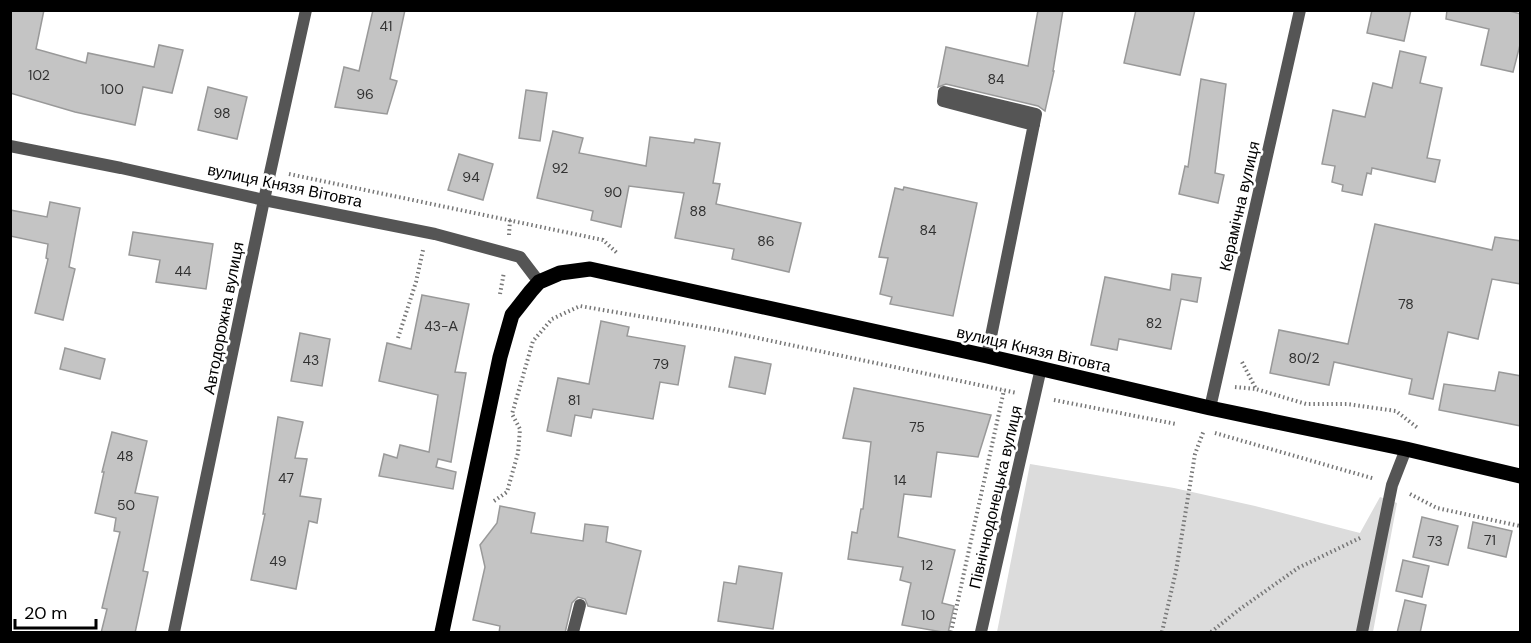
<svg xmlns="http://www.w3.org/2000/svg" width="1531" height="643" font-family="'DM Sans',sans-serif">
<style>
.green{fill:#dcdcdc}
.building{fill:#c4c4c4;stroke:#999;stroke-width:1.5}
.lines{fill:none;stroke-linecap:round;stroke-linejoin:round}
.path{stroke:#777;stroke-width:4;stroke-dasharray:1.5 3;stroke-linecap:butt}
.service{stroke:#555;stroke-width:12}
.minor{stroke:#555;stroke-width:12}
.tertiary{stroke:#555;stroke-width:12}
.primary{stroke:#000;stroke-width:15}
.labels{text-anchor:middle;stroke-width:5;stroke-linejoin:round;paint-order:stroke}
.number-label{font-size:14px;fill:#313131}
.street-label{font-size:16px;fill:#000;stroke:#fff}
</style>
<rect width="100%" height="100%" fill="#fff"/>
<path class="green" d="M1030 464 1174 488 1255 506 1360 533 1380 497 1397 503 1373 632H997Z"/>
<g class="building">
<path d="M10 10H44L36 49 86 63 88 53 154 67 159 45 183 50 172 93 143 87 135 125 75 112 10 93Z"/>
<path d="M373 10H405L390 79 397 81 387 114 335 107 344 67 359 71Z"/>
<path d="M1038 10H1063L1053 71H1054L1045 111 1038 106 946 84 938 87 946 47 1028 66Z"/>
<path d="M1136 10H1195L1180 75 1124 63Z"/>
<path d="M1372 10H1411L1404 41 1367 33Z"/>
<path d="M1447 10H1506L1521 14V41L1513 72 1481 65 1489 29 1446 19Z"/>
<path d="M1400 51 1426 57 1420 83 1442 88 1427 158 1440 160 1435 182 1372 168 1371 174 1367 173 1362 195 1342 191 1343 185 1332 182 1335 166 1322 164 1333 110 1365 117 1373 83 1392 88Z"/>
<path d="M1201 79 1226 84 1215 173 1224 175 1218 203 1179 194 1185 166 1188 167Z"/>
<path d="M208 87 247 97 237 139 198 130Z"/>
<path d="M526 90 547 93 540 141 519 138Z"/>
<path d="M553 131 583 138 579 153 646 166 650 137 694 143 695 139 720 143 713 183 720 184 716 204 801 223 789 272 732 259 734 249 675 238 684 193 629 186 621 227 591 220 593 211 537 198Z"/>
<path d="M459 154 493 164 483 200 448 190Z"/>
<path d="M904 187 977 203 953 316 890 304 892 297 880 294 888 258 879 257 895 188 903 190Z"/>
<path d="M50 202 80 208 69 267 75 269 63 320 35 313 48 259 46 258 48 244 10 236V210L47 217Z"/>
<path d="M1375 224 1492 250 1495 237 1521 241V284L1492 279 1478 339 1448 332 1433 399 1409 394 1412 379 1334 362 1329 385 1270 373 1279 330 1348 344Z"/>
<path d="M133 232 213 244 206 289 156 282 160 260 129 255Z"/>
<path d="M1172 274 1201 278 1197 302 1181 299 1171 349 1119 339 1117 350 1091 345 1105 277 1170 290Z"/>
<path d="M422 295 469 304 455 372 466 373 451 462 438 459 436 467 456 472 453 489 379 476 384 454 397 458 400 445 429 452 438 395 379 381 387 343 411 349Z"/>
<path d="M601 321 629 327 627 336 685 346 678 385 660 382 653 419 593 409 591 418 575 415 571 436 547 431 558 378 589 384Z"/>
<path d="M300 333 330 339 322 386 291 381Z"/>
<path d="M65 348 105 359 100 379 60 369Z"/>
<path d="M735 357 771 364 765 394 729 387Z"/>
<path d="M1499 372 1521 376V426L1439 410 1444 384 1495 391Z"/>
<path d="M854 388 991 415 978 457 937 452 931 497 904 494 898 537 955 550 942 603 954 606 948 633 902 625 911 583 900 580 903 567 848 559 852 532 857 533 861 509H863L871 442 843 438Z"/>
<path d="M278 417 303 422 295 458 307 459 300 496 321 499 317 523 309 521 296 589 251 580 265 514H263Z"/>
<path d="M112 432 147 441 135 493 158 497 143 571 148 572 135 633H101L107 609 102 608 120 532 114 531 116 518 95 513 104 472H102Z"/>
<path d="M500 506 535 513 531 533 583 541 585 524 608 527 606 542 641 551 626 614 588 606 585 599 578 597 572 603 565 633H499L500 626 473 620 485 567 480 545 497 523Z"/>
<path d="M1422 517 1458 526 1448 565 1413 557Z"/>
<path d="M1473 522 1512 531 1506 557 1468 548Z"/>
<path d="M1403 560 1429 566 1422 597 1396 591Z"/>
<path d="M739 566 782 573 773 629 718 621 724 582 736 584Z"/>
<path d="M1405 600 1426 605 1420 633H1397Z"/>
</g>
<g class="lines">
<g class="path">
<path d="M289 174 603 240 617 253"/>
<path d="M509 235 510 219"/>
<path d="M500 294 504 272"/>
<path d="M398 338 416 282 423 250"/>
<path d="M1242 362 1256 389 1306 404H1347L1396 411 1419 429"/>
<path d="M1235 387 1256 389"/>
<path d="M1054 400 1176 424"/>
<path d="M1215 433 1375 479"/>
<path d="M1410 494 1437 508 1520 526"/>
<path d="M494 501 507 492 518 453 520 429 512 414 533 341 552 319 580 306 720 330 1017 393"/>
<path d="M951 632 1004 390"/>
<path d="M1162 632 1176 571 1195 454 1204 430"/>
<path d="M1211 632 1240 609 1298 568 1362 537"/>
</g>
<g class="service">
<path d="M987 356 1036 114 944 92 943 101 1034 125"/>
<path d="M573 632 580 605"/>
<path d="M1362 632 1392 485 1406 449"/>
</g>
<g class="minor">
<path d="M1210 408 1300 10"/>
<path d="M174 632 264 200"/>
<path d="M981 632 1041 368"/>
</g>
<g class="tertiary">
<path d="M10 146 121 168 264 200 435 234 520 257 539 282"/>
<path d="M264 200 306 10"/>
</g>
<path class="primary" d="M442 632 500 357 512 315 531 291 539 282 560 273 590 269 987 356 1210 408 1406 449 1520 476"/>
</g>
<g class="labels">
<g class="number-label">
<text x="386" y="31">41</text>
<text x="39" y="80">102</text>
<text x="996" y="84">84</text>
<text x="112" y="94">100</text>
<text x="365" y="99">96</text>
<text x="222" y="118">98</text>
<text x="560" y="173">92</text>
<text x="471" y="182">94</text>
<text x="613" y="197">90</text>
<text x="698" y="216">88</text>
<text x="928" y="235">84</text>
<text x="766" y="246">86</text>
<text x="183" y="276">44</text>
<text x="1406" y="309">78</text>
<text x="1154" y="328">82</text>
<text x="441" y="331">43-А</text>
<text x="1304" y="363">80/2</text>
<text x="311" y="365">43</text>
<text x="661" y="369">79</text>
<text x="574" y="405">81</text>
<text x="917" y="432">75</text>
<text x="125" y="461">48</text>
<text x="286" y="483">47</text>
<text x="900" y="485">14</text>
<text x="126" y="510">50</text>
<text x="1490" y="545">71</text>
<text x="1435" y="546">73</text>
<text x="278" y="566">49</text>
<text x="927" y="570">12</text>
<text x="928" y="620">10</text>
</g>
<g class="street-label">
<text transform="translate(285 185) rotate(12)" y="6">вулиця Князя Вітовта</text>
<text transform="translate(1239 206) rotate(-77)" y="6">Керамічна вулиця</text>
<text transform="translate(223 318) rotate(-79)" y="6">Автодорожна вулиця</text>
<text transform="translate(1034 349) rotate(13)" y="6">вулиця Князя Вітовта</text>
<text transform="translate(995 497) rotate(-77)" y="6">Північнодонецька вулиця</text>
</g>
</g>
<rect width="1531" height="643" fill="none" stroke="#000000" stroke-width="24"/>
<path d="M15 619v9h81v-9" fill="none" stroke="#000000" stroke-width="3"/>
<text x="24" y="619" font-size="18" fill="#000000" stroke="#ffffff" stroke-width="4.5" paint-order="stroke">20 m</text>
</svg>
